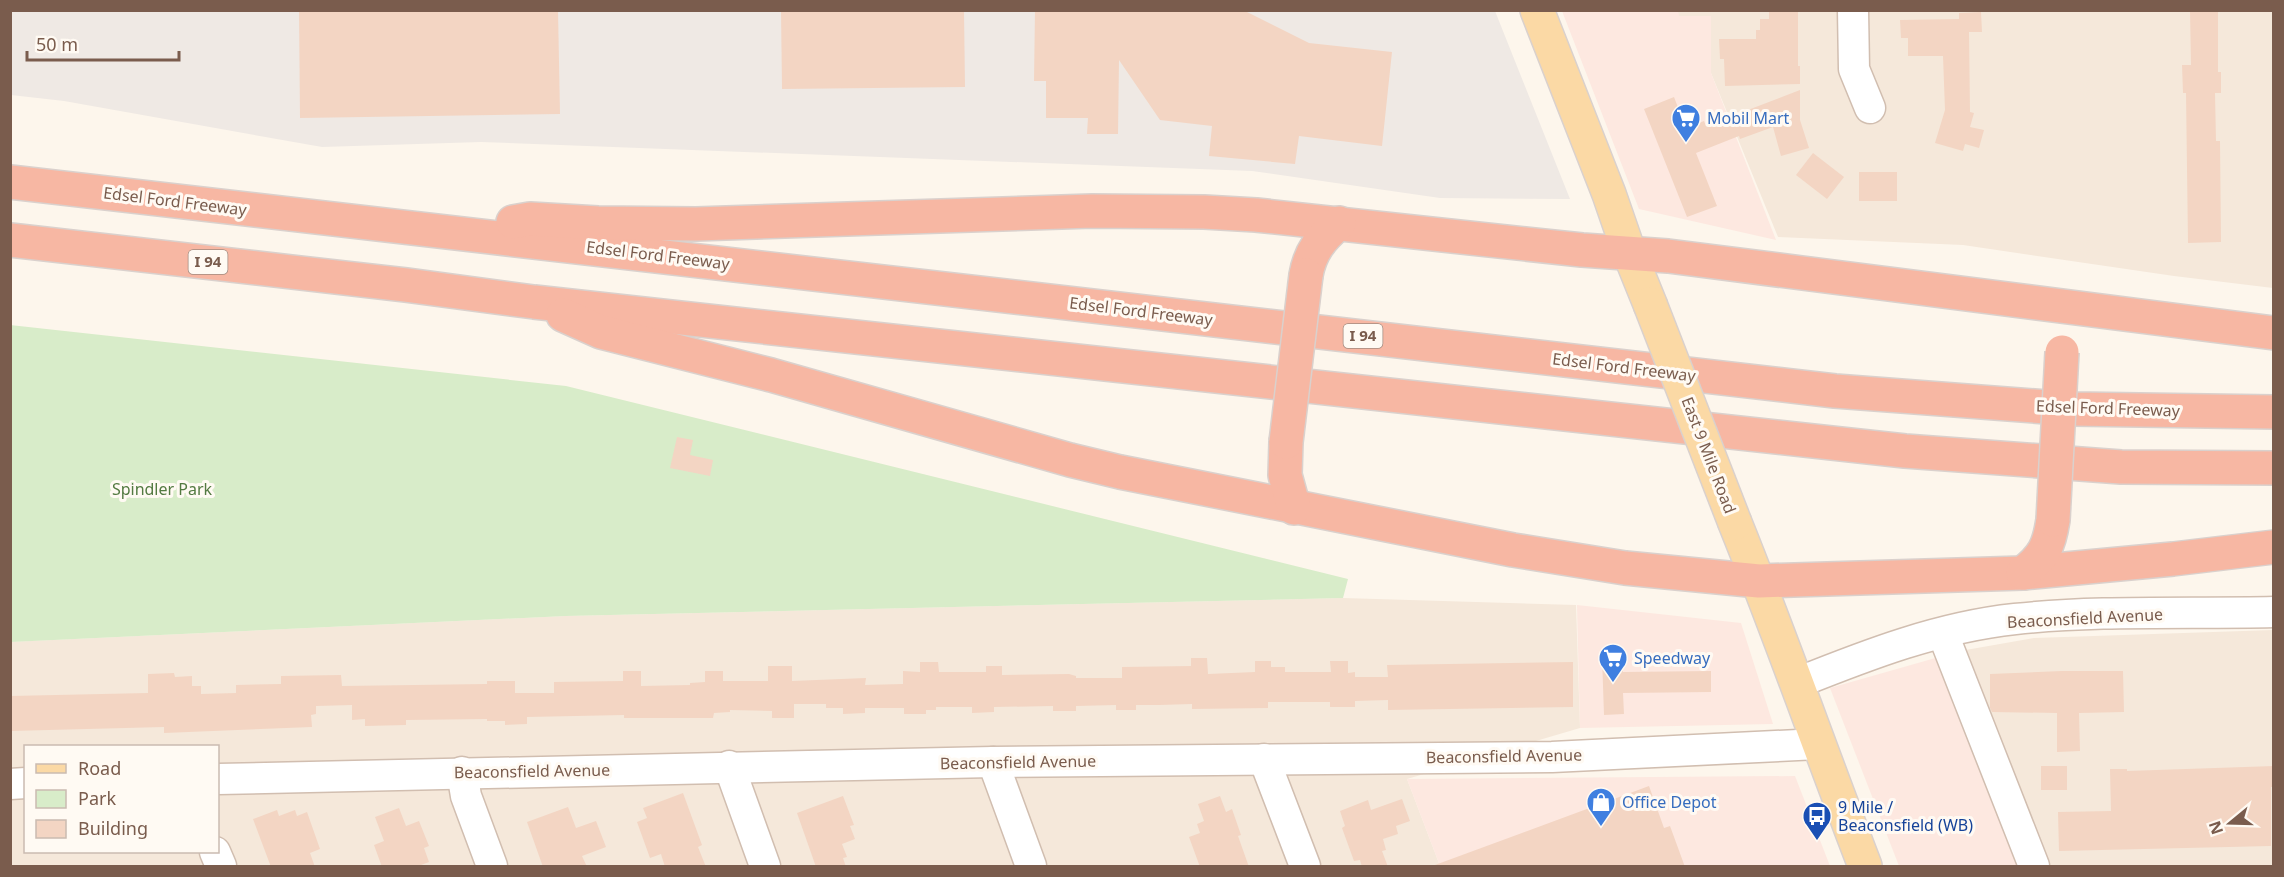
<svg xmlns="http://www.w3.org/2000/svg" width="2284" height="877" font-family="'Noto Sans',sans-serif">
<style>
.residential{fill:#f5e8da;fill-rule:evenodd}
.commercial{fill:#fde8e0}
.industrial{fill:#efe9e4}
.green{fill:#d8ecc9}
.building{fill:#f3d5c3}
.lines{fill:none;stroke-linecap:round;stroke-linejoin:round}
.minor-casing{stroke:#d1beb0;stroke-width:33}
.major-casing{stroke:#dad1cd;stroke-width:36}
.highway-casing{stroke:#dad1cd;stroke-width:36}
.minor{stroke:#fff;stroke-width:30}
.major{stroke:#fbd9a5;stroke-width:33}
.highway{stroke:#f7b7a3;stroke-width:33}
.major-bridge-casing{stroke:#dad1cd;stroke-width:36;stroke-linecap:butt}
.highway-bridge-casing{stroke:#dad1cd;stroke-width:36;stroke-linecap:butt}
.major-bridge{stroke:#fbd9a5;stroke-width:33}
.highway-bridge{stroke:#f7b7a3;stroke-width:33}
.labels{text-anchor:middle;stroke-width:6;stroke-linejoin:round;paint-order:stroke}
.shield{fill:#fffaf3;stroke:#a28b7f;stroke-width:1.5}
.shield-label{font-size:15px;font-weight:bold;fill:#7a5c4d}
.shop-label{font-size:16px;fill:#366cbe;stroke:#fffaf3;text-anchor:start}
.street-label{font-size:16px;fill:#7a5c4d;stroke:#fffaf3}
.park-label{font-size:16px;fill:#537a41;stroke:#fffaf3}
.transit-label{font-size:16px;fill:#164399;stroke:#fffaf3;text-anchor:start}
</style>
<rect width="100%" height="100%" fill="#fdf6ec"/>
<g class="residential">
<path d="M1678 11H2273V288L2174 276 1963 245 1778 237 1711 73V16H1678Z"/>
<path d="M1343 598 1576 605 1580 728 1407 779 1440 866H11L10 642 566 616ZM26 746H218V852H26Z"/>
<path d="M2273 630V866H2041L1960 651 2034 638Z"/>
</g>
<g class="commercial">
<path d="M1678 10 1679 16H1711V73L1776 240 1639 209 1562 11Z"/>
<path d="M1577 605 1741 623 1773 724 1580 728Z"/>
<path d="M1960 651 2041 866H1899L1830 688Z"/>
<path d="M1795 776 1830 866H1440L1407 779Z"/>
</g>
<path class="industrial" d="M11 11H1495L1570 199 1440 198 1252 171 481 142 322 147 64 101 11 95Z"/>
<path class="green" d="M10 325 566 386 1348 579 1343 598 566 616 11 642Z"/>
<g class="building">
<path d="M299 10H558L560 114 300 118Z"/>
<path d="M781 10H964L965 87 782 89Z"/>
<path d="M1035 10H1243L1309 43 1392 52 1382 146 1299 136 1295 164 1209 156 1212 126 1160 120 1119 60 1118 134H1087L1088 118H1046V81H1034Z"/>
<path d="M1769 10H1798V66H1800V84L1725 86 1724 59H1720L1719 39H1756V30H1760V19H1769Z"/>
<path d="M2190 10H2218V72H2221V93H2215L2216 141H2220L2221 242 2188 243 2186 93H2183L2182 65H2191Z"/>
<path d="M1981 12 1982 32H1969L1970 112 1974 113 1970 127 1984 130 1979 148 1965 144 1963 151 1935 143 1945 110 1943 56H1908V38H1901L1900 20 1959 19V13Z"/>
<path d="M1800 90V120L1809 148 1781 156 1773 127 1740 139 1739 136 1696 153 1717 206 1687 217 1644 109 1674 97 1686 128 1704 121 1706 126Z"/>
<path d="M1813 153 1844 177 1827 199 1796 175Z"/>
<rect x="1859" y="172" width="38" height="29"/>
<path d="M677 437 693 440 690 455 713 460 710 476 670 468Z"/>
<path d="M1602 657H1622L1623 672 1711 671V692L1623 693 1624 714 1604 715Z"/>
<path d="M1191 658H1207L1208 674 1255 672V661H1271V667H1285V672H1331L1330 661H1348V673L1355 672V677H1388L1387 665 1573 662V707L1388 710V700L1355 701V707H1330V702H1268V708L1192 709V704L1159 705H1136V710H1116V705L1076 706V711H1053V706L994 707V712L972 713V707H936V710H926V714H904V708H865V713L843 714V708H826V704H794V718H772V711L730 710V712L714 713 713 718H624V715L527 717V724L505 725V721H487V719L406 720V725L365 726V719L352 720V705L316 706V714L311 715 312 727 164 733V727L10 731V696L148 693V674L174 673 175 677 192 676V686H201V694L236 693V685L281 684V676L341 675 342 686 487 684V681H515V693H554V682L623 681V671H641V686L690 685V683L705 682V671H723V681H768V666H792V681L866 678 865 685 903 684V671L920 672V662H938L939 672H986V666H1002V675L1069 674 1076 676V678H1122V667L1191 666Z"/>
<path d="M2062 671H2123L2124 712 2079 713 2080 751 2057 752V713L1992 712 1990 708V674Z"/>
<rect x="2041" y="766" width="26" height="24"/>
<path d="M2274 766V787H2271V846L2059 851 2058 812 2111 811 2110 769H2127V771Z"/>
<path d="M1649 786 1664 828 1670 826 1685 867H1436L1435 865Z"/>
<path d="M683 793 702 845 698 847 706 867H665L661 854 650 858 637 822 647 818 643 808Z"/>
<path d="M843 796 854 825 850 826 855 839 842 844 847 857 843 858 846 867H816L797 813Z"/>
<path d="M1220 796 1226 812 1232 809 1241 835 1238 836 1249 867H1200L1189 837 1200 833 1197 824 1204 821 1198 804Z"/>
<path d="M1402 799 1410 821 1396 826 1398 834 1383 839 1386 850 1382 851 1388 867H1362L1360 860 1354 861 1342 828 1345 826 1340 811 1368 800 1371 810Z"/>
<path d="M568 807 576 828 596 821 606 847 582 856 587 867H543L527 822Z"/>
<path d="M399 808 406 826 419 821 429 846 424 848 429 862 416 867H382L374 845 384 841 375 817Z"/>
<path d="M277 810 279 816 295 810 297 816 307 812 320 849 310 853 315 867H271L253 819Z"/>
</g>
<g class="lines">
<g class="minor-casing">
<g id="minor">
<path d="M1853 10 1854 69 1870 108"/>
<path d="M1943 634 2034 866"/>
<path d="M1797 683C1867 655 1939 627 2015 619 2100 610 2188 614 2274 612"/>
<path d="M1264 759 1305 866"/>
<path d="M993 762 1031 866"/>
<path d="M729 766 765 866"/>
<path d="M462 772 466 796 492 866"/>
<path d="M218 779 993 762 1552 757 1818 744"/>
<path d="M10 784 26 783"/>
<path d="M215 852 221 866"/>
</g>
</g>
<g class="major-casing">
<g id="major">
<path d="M1537 10 1609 194 1629 252 1650 304"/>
<path d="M1735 523C1781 637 1821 752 1865 866"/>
</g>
</g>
<g class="highway-casing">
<g id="highway">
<path d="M10 182 1835 391 2073 409 2274 412"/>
<path d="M513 222 530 219 598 223 696 224 1092 211 1204 212 1256 215 1582 250 1668 256 2274 333"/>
<path d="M10 240 406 285 534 302 1905 451 2121 467 2274 468"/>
<path d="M1306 275C1310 252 1321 238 1339 223"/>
<path d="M563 315 601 332 771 375 1070 460 1120 472 1513 550 1625 568 1759 581 2023 573 2173 559 2274 547"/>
<path d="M1286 442 1285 475 1294 508"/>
<path d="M2023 573C2044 557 2049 546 2053 520"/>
</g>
</g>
<use href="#minor" class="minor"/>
<use href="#major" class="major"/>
<use href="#highway" class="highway"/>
<g class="major-bridge-casing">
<path id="major-bridge" d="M1650 304 1735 523"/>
</g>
<g class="highway-bridge-casing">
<g id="highway-bridge">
<path d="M1286 442 1306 275"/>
<path d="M2053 520 2062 352"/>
</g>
</g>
<use href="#major-bridge" class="major-bridge"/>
<use href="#highway-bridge" class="highway-bridge"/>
</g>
<defs>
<g id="supermarket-pin" transform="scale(1.5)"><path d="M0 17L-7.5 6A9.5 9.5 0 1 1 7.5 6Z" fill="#3f7fe0" stroke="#fffaf3"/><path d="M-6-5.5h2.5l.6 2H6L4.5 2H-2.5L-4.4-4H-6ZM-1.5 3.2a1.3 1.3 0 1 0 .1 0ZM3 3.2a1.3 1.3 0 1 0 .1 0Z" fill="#fff"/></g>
<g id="shop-pin" transform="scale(1.5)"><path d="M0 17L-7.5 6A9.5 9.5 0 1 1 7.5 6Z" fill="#3f7fe0" stroke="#fffaf3"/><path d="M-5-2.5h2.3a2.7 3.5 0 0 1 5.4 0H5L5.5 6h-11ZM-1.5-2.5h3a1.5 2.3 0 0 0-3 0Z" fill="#fff"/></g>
<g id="bus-pin" transform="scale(1.5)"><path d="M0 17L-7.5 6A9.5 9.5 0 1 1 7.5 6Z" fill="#1a4fb4" stroke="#fffaf3"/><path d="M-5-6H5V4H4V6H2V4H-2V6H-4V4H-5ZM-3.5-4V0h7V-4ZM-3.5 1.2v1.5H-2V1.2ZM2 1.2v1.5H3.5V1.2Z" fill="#fff"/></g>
</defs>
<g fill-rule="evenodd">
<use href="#supermarket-pin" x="1686" y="118"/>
<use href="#supermarket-pin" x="1613" y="658"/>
<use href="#shop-pin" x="1601" y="802"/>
<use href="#bus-pin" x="1817" y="816"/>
</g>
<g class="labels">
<g class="shield">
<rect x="188.5" y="250" width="39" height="24" rx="4.5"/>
<rect x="1343.5" y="324" width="39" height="24" rx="4.5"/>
</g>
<g class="shield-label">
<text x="208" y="267">I 94</text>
<text x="1363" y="341">I 94</text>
</g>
<g class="shop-label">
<text x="1707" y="124">Mobil Mart</text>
<text x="1634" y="664">Speedway</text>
<text x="1622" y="808">Office Depot</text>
</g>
<g class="street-label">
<text transform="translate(175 201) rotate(7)" y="6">Edsel Ford Freeway</text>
<text transform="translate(658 255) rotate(7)" y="6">Edsel Ford Freeway</text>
<text transform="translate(1141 311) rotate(7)" y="6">Edsel Ford Freeway</text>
<text transform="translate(1624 367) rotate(7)" y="6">Edsel Ford Freeway</text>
<text transform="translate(2108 408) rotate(2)" y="6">Edsel Ford Freeway</text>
<text transform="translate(1709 455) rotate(69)" y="6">East 9 Mile Road</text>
<text transform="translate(2085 618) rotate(-3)" y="6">Beaconsfield Avenue</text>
<text transform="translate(1504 756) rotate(-1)" y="6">Beaconsfield Avenue</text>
<text transform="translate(1018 762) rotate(-1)" y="6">Beaconsfield Avenue</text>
<text transform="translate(532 771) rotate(-1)" y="6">Beaconsfield Avenue</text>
</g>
<g class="park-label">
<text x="162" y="495">Spindler Park</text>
</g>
<g class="transit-label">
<text x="1838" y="813">9 Mile /<tspan x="1838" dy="18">Beaconsfield (WB)</tspan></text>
</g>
</g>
<rect width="2284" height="877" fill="none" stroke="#7a5c4d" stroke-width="24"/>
<rect x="24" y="745" width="195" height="108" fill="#fffaf3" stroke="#cabbb1" stroke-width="1.5"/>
<rect x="36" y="764" width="30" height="9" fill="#fbd9a5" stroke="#cabbb1" stroke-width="1.5"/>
<text x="78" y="775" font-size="18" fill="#7a5c4d">Road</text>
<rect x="36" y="790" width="30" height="18" fill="#d8ecc9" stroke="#cabbb1" stroke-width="1.5"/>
<text x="78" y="805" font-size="18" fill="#7a5c4d">Park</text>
<rect x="36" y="820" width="30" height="18" fill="#f3d5c3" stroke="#cabbb1" stroke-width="1.5"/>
<text x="78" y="835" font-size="18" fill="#7a5c4d">Building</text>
<g transform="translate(2230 823) rotate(251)" stroke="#fffaf3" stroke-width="4.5" paint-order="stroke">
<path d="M0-4.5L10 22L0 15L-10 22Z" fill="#7a5c4d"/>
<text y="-9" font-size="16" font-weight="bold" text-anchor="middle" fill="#7a5c4d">N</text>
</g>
<path d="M27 51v9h152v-9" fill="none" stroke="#7a5c4d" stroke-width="3"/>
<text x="36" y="51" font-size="18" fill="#7a5c4d" stroke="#fffaf3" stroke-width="4.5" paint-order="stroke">50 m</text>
</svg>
